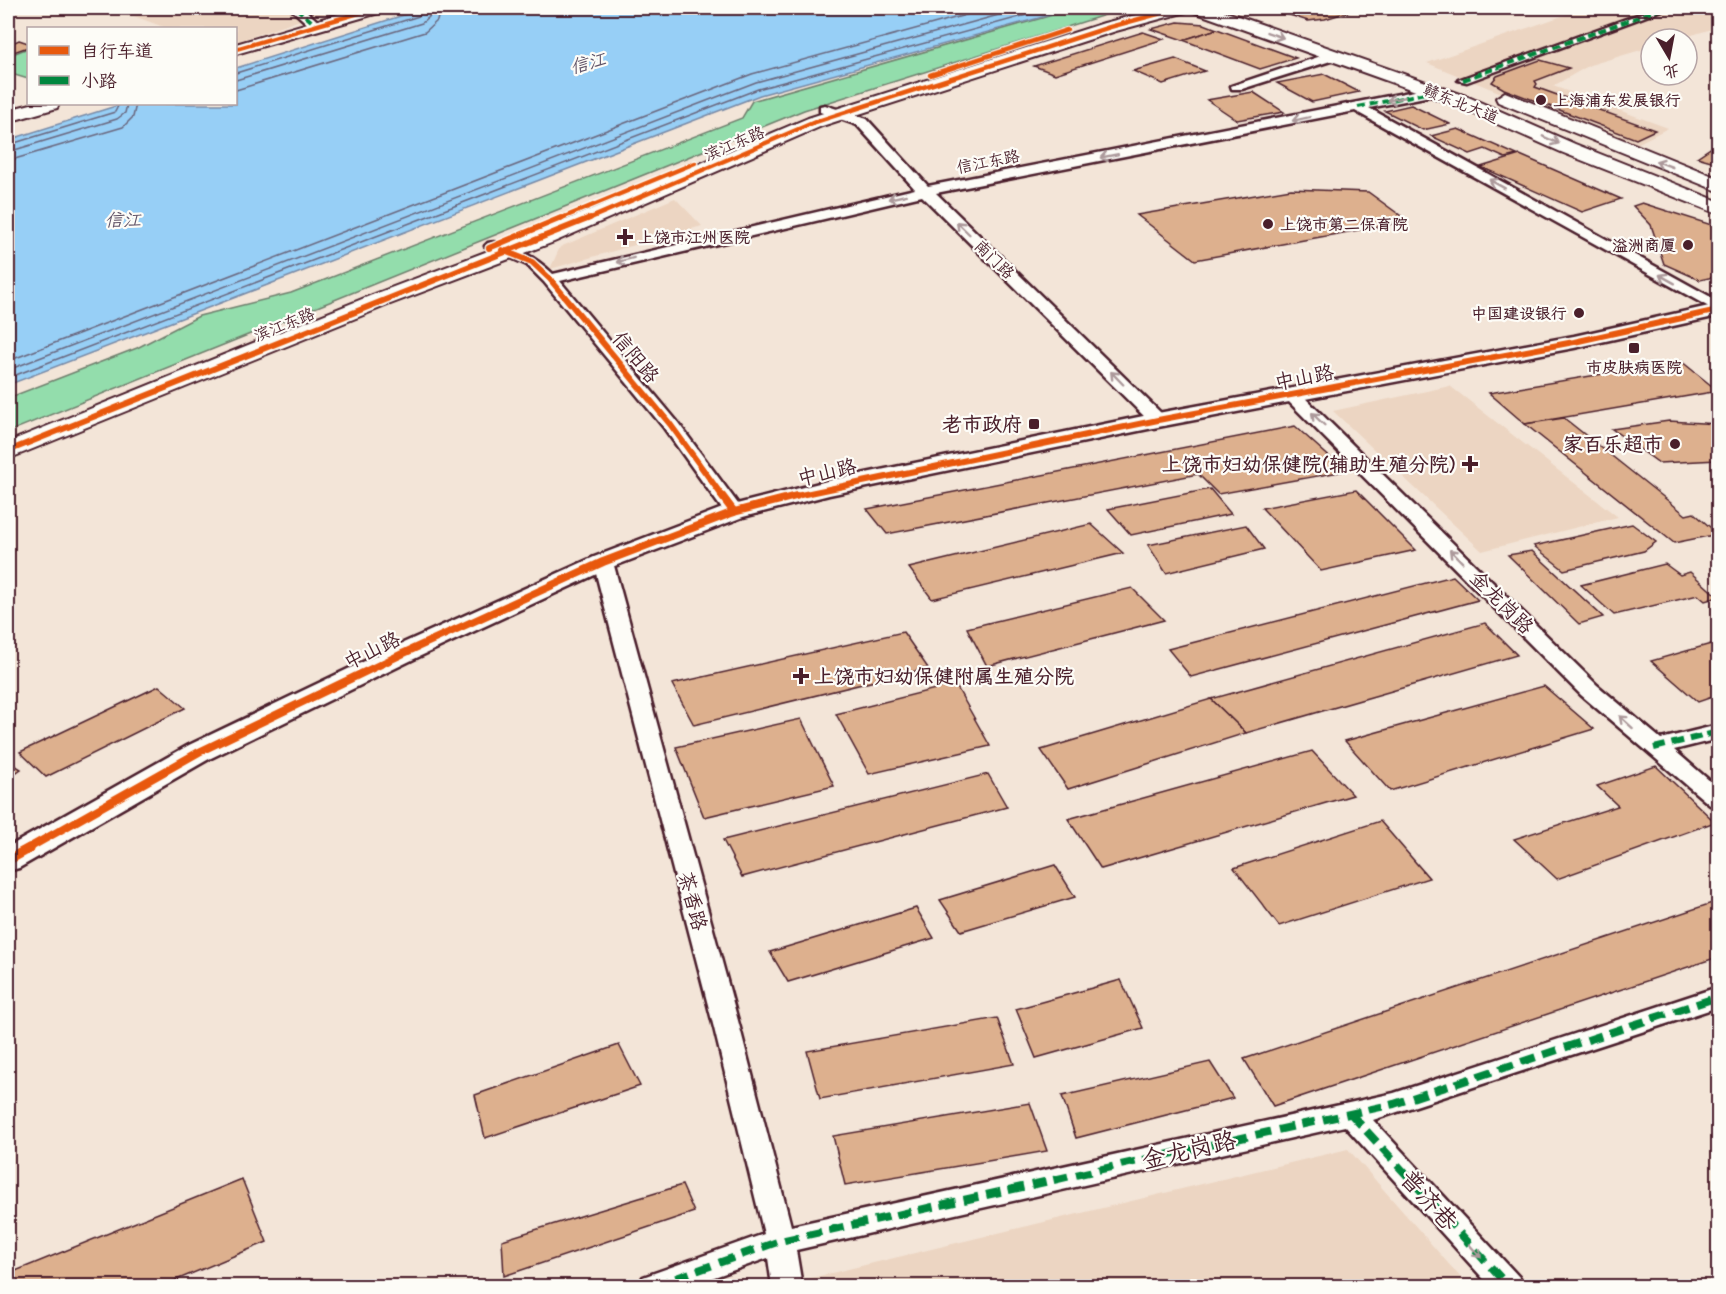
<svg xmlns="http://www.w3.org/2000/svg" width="1726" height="1294" font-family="'Comic Neue','LXGW WenKai TC',sans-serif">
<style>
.built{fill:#ecd5c2}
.green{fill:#93ddac;stroke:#6e7e6c;stroke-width:1.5}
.water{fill:#97cff6;stroke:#7889a5;stroke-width:1.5}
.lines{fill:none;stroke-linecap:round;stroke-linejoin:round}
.shore{stroke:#69657c;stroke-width:1.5}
.building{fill:#ddb08e;stroke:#4a1f2b;stroke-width:1.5}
.pedestrian-casing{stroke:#4a1f2b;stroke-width:5}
.minor-casing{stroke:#4a1f2b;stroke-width:5}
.tertiary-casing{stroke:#4a1f2b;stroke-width:5}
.secondary-casing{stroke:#4a1f2b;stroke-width:4}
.pedestrian{fill:#fdfcf7;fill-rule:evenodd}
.minor{fill:#fdfcf7;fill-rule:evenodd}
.tertiary{fill:#fdfcf7;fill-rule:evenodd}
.secondary{fill:#fdfcf7;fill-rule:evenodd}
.quiet-far2{stroke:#00873e;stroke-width:4;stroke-dasharray:8 4;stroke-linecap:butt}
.quiet-far1{stroke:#00873e;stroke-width:6;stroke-dasharray:12 6;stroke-linecap:butt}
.quiet{stroke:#00873e;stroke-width:8;stroke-dasharray:15 8;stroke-linecap:butt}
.cycleway-far3-casing{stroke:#fdfcf7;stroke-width:7}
.cycleway-far2-casing{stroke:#fdfcf7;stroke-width:9}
.cycleway-far1-casing{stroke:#fdfcf7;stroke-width:11}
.cycleway-casing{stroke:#fdfcf7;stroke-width:14}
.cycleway-far3{stroke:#e8590c;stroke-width:4.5}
.cycleway-far2{stroke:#e8590c;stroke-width:6}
.cycleway-far1{stroke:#e8590c;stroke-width:8}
.cycleway{stroke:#e8590c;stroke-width:10}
.oneway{stroke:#ac999b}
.poi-dot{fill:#4a1f2b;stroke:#fdfcf7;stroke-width:2}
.labels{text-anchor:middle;stroke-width:4.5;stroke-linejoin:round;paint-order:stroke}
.far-poi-label{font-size:16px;font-weight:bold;fill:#4a1f2b;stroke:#fdfcf7;text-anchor:start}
.far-street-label{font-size:16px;fill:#4a1f2b;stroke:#fdfcf7}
.far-water-label{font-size:18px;font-style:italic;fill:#615468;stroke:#fdfcf7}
.street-label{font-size:20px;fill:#4a1f2b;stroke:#fdfcf7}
.poi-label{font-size:20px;font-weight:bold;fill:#4a1f2b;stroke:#fdfcf7;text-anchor:end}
.near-street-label{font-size:24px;fill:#4a1f2b;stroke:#fdfcf7}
</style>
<rect width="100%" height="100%" fill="#f3e5d8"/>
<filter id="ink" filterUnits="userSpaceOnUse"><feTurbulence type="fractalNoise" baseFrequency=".0167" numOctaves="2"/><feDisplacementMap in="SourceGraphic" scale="12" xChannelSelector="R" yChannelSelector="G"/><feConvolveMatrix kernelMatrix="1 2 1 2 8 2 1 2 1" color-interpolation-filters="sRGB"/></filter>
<g filter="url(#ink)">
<g class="built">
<path d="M88 8H352L309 17 236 42V28H166L134 16Z"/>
<path d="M1585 8H1718V27L1679 39H1651V47L1590 65 1553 86 1668 128 1633 146 1427 63Z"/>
<path d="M675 198 702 226 550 269 560 247Z"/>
<path d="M1450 386 1618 517 1482 551 1333 411Z"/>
<path d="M1348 1149 1468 1286H781L786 1284Z"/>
</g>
<g class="green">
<path d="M1077 8H1127L804 110 8 432V398L137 348 199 316 291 293 742 118 752 101Z"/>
<path d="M28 48V79L8 73V56Z"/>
</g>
<path class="water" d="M426 8H1075L760 95 8 385V140L122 104H236V68Z"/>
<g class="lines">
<g class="shore">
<path d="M236 73 419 16 424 8"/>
<path d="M236 80 422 23 429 17 431 8"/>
<path d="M236 90 425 32 437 21 440 8"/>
<path d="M8 145 115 112 119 104"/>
<path d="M8 152 117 119 125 113 127 104"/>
<path d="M8 161 123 127 133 117 136 104"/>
<path d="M8 361 752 74 991 8"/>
<path d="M8 370 756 82 1024 8"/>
<path d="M8 378 758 89 1052 8"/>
</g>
</g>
<g class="building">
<path d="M1268 8H1361L1325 19 1308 21Z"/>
<path d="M1178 22 1204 24 1217 29 1183 40 1151 29Z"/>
<path d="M1217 29 1296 58 1260 69 1183 40Z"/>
<path d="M1143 32 1164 39 1055 74 1034 66Z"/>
<path d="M19 40 28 43V47L8 54V45Z"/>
<path d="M1175 59 1205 71 1163 84 1133 71Z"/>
<path d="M1540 60 1569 68 1535 81 1537 84 1535 87 1655 130 1636 139 1504 89 1492 82 1497 76Z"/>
<path d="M1324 74 1359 92 1312 102 1277 83Z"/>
<path d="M1253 92 1284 112 1237 120 1207 100Z"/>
<path d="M1411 105 1450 124 1423 130 1385 111Z"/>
<path d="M1458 129 1517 155 1505 158 1485 149 1470 154 1431 136Z"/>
<path d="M1718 143V163L1697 157Z"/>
<path d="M1520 155 1621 199 1582 212 1481 167Z"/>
<path d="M1291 189 1368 192 1408 221 1195 260 1137 215Z"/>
<path d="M1642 203 1718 227V276L1700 280 1664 264 1651 225 1633 206Z"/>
<path d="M1681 361 1718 391 1525 424 1489 393Z"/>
<path d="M1564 418 1686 515 1694 513 1718 534 1674 543 1525 424Z"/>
<path d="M1669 421 1718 424V460L1659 463 1612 429Z"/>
<path d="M1295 426 1345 471 1218 494 1198 474 887 534 867 509Z"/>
<path d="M1210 489 1231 514 1131 535 1108 509Z"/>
<path d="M1356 490 1416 550 1321 571 1262 508Z"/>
<path d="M1091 524 1123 553 932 599 909 568Z"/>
<path d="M1632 524 1656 542 1644 551 1564 570 1534 546Z"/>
<path d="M1246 525 1264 549 1166 573 1148 545Z"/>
<path d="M1532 551 1603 617 1579 624 1508 555Z"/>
<path d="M1665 564 1680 575 1690 572 1718 597 1705 601 1698 595 1614 615 1581 585Z"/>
<path d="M1453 576 1478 600 1191 677 1168 649Z"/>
<path d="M1132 588 1164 620 987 666 967 628Z"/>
<path d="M1485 623 1517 655 1246 733 1211 699Z"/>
<path d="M903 632 928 668 694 725 672 684Z"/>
<path d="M1718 642V695L1698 702 1651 661Z"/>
<path d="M955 684 990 746 869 774 836 714Z"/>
<path d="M159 686 185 708 46 777 20 752Z"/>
<path d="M1544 686 1594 729 1390 791 1345 741Z"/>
<path d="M1211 699 1246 733 1068 789 1041 750Z"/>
<path d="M801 719 834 786 704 817 676 747Z"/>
<path d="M1312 751 1353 795 1101 869 1068 819Z"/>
<path d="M8 761 21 769 8 778Z"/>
<path d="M1656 766 1715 822 1557 879 1514 839 1618 806 1597 786Z"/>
<path d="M988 774 1007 807 742 877 723 840Z"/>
<path d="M1380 821 1429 878 1279 926 1234 868Z"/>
<path d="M1055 865 1075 897 961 931 940 900Z"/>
<path d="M1718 901V957L1273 1106 1244 1059Z"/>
<path d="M916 908 934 938 788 982 770 952Z"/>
<path d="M1121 980 1143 1028 1036 1058 1016 1009Z"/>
<path d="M997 1018 1014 1064 820 1099 807 1051Z"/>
<path d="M619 1045 640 1086 485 1138 475 1095Z"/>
<path d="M1210 1062 1233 1098 1076 1138 1062 1096Z"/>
<path d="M1030 1103 1047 1151 845 1185 833 1136Z"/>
<path d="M242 1179 267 1242 162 1286H8V1274Z"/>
<path d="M682 1185 694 1212 504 1276 502 1240Z"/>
</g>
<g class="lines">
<g class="pedestrian-casing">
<path id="pedestrian" d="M1656 8H1668L1467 82 1458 80Z"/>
</g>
<g class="minor-casing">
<g id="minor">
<path d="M290 8H303L322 25 312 28Z"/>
<path d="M1333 52 1337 53V59L1242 89H1232L1231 86Z"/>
<path d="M1435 87 1442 91 1440 94 1369 108 1718 301V312L1355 111 936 193 1164 416 1167 420 1158 425 1152 424 922 196 560 281 676 420 744 512 734 518 727 516 664 428 544 282 527 265 485 246 488 243C506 238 540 261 553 274L915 189 857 125 820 112V106L825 105 867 119 928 186Z"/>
<path d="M1293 391 1299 392 1597 685 1661 739 1718 725V739L1674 750 1718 788V808L1710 805 1581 695 1287 400 1284 396 1287 392Z"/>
<path d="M603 556 610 558 613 562 740 1028 791 1226 1394 1093 1718 987V1007L1373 1120 1519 1277 1523 1286H1490L1345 1126 796 1250 802 1286H772L768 1258 689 1286H639L643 1277 764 1234 714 1028 593 562 596 558Z"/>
</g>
</g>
<g class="tertiary-casing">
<path id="tertiary" d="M1718 304V316L1574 348 1158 427 829 495 743 517 612 567 412 660 209 759 19 868 8 871V847L189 745 392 648 594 557 725 507 827 481 1158 413 1574 336Z"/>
</g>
<g class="secondary-casing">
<g id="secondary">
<path d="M359 8H384L382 12 236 54V44Z"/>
<path d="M1163 8H1188L1186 12 1116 31 822 126 554 242 388 305 8 459V442L372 295 538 232 808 118 1104 23Z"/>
<path d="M1192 8H1215L1466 96 1575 144 1718 201V214L1561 152 1452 104 1194 12Z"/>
<path d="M1505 92 1718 178V191L1498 102 1496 98Z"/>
<path d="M31 104H59L57 108 8 122V110Z"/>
</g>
</g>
<use href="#pedestrian" class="pedestrian"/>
<use href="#minor" class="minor"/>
<use href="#tertiary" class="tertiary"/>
<use href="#secondary" class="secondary"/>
<g class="quiet-far2">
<path d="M296 8 316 25"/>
<path d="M1463 80 1663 8"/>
<path d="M1358 107 1435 91"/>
</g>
<path class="quiet-far1" d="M1654 748 1718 732"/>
<g class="quiet">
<path d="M1351 1114 1508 1286"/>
<path d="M654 1286 780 1241 1394 1104 1718 997"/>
</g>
<g class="cycleway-far3-casing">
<g id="cycleway-far3">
<path d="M236 49 376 8"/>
<path d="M930 75 1067 30"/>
<path d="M557 220 695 163"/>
<path d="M586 220 815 122 1110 27 1180 8"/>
</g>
</g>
<g class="cycleway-far2-casing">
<g id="cycleway-far2">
<path d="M489 248 561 218"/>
<path d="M502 250 532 262 550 279 670 424 723 497"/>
<path d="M8 451 590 218"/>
<path d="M791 497 1158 420 1574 342 1718 310"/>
</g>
</g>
<g class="cycleway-far1-casing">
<g id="cycleway-far1">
<path d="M722 496 734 512"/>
<path d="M27 849 199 752 402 654 603 562 734 512 796 496"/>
</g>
</g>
<g class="cycleway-casing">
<path id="cycleway" d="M8 860 30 848"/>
</g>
<use href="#cycleway-far3" class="cycleway-far3"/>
<use href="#cycleway-far2" class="cycleway-far2"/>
<use href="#cycleway-far1" class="cycleway-far1"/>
<use href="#cycleway" class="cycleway"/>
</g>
<defs><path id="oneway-shaft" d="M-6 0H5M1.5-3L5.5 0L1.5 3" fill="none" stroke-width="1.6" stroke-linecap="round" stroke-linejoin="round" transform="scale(1.5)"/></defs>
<g class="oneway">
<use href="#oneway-shaft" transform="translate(1275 35) rotate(19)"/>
<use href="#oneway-shaft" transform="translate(1396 99) rotate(169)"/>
<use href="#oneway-shaft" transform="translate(1301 119) rotate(168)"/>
<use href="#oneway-shaft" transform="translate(1551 140) rotate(24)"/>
<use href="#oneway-shaft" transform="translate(1109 156) rotate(169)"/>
<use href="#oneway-shaft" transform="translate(1664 164) rotate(-159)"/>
<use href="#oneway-shaft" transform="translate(1497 184) rotate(-151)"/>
<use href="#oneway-shaft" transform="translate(897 197) rotate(167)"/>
<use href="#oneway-shaft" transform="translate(963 228) rotate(-136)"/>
<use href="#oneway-shaft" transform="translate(625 260) rotate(166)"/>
<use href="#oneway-shaft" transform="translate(1667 279) rotate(-151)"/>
<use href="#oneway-shaft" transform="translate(1117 378) rotate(-134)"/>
<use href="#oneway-shaft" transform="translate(1318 419) rotate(-136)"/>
<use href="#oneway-shaft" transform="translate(1456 556) rotate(-135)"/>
<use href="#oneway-shaft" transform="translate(1626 722) rotate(-138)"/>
<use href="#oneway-shaft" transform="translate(1475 1251) rotate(48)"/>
</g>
</g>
<g class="poi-dot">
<circle cx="1541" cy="100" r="6"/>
<circle cx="1268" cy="224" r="6"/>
<path d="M622 228h6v6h6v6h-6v6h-6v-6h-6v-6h6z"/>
<circle cx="1688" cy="245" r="6"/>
<circle cx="1579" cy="313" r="6"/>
<rect x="1628" y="342" width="12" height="12" rx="3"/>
<rect x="1028" y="418" width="12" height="12" rx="3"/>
<circle cx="1675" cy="444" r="6"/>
<path d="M1467 455h6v6h6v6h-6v6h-6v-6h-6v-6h6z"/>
<path d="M798 667h6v6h6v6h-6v6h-6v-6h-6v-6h6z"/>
</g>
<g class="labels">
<g class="far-poi-label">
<text x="1553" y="106">上海浦东发展银行</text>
<text x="1280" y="230">上饶市第二保育院</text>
<text x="638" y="243">上饶市江州医院</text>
<text x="1676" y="251" text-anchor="end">溢洲商厦</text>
<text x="1567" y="319" text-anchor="end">中国建设银行</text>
<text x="1634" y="373" text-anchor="middle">市皮肤病医院</text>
</g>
<g class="far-street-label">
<text transform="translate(1461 103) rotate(22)" y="6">赣东北大道</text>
<text transform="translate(734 143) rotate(-23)" y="6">滨江东路</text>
<text transform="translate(988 161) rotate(-11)" y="6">信江东路</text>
<text transform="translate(995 259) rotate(44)" y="6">南门路</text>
<text transform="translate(284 324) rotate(-22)" y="6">滨江东路</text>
</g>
<g class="far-water-label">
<text transform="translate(588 63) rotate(-15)" y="6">信江</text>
<text x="123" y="226">信江</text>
</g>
<g class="street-label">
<text transform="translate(636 357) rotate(50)" y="7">信阳路</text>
<text transform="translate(1304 377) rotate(-11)" y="7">中山路</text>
<text transform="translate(827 472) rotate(-13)" y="7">中山路</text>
<text transform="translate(1502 602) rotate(45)" y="7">金龙岗路</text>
<text transform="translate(372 650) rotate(-26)" y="7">中山路</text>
<text transform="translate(693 901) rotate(75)" y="7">茶香路</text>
</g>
<g class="poi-label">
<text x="1022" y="431">老市政府</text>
<text x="1663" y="451">家百乐超市</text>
<text x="1456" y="471">上饶市妇幼保健院(辅助生殖分院)</text>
<text x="814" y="683" text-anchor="start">上饶市妇幼保健附属生殖分院</text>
</g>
<g class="near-street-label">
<text transform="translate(1189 1150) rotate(-13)" y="8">金龙岗路</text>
<text transform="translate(1429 1200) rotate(48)" y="8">普济巷</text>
</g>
</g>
<rect width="1726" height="1294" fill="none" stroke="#fdfcf7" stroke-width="30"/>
<rect x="15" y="15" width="1696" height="1264" fill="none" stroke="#4a1f2b" stroke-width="2" filter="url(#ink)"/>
<rect x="27" y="27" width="210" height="78" fill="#fdfcf7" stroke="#b5a4a5" stroke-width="1.5"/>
<rect x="39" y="46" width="30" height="9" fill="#e8590c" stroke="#b5a4a5" stroke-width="1.5"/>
<text x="81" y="57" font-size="18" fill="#4a1f2b">自行车道</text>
<rect x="39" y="76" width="30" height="9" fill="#00873e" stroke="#b5a4a5" stroke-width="1.5"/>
<text x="81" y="87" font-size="18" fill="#4a1f2b">小路</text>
<g transform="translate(1669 57) rotate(170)"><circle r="28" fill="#fdfcf7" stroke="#b5a4a5" stroke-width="1.5"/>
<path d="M0-4.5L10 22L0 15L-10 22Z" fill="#4a1f2b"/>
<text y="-9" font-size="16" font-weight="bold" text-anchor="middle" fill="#4a1f2b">北</text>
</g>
</svg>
